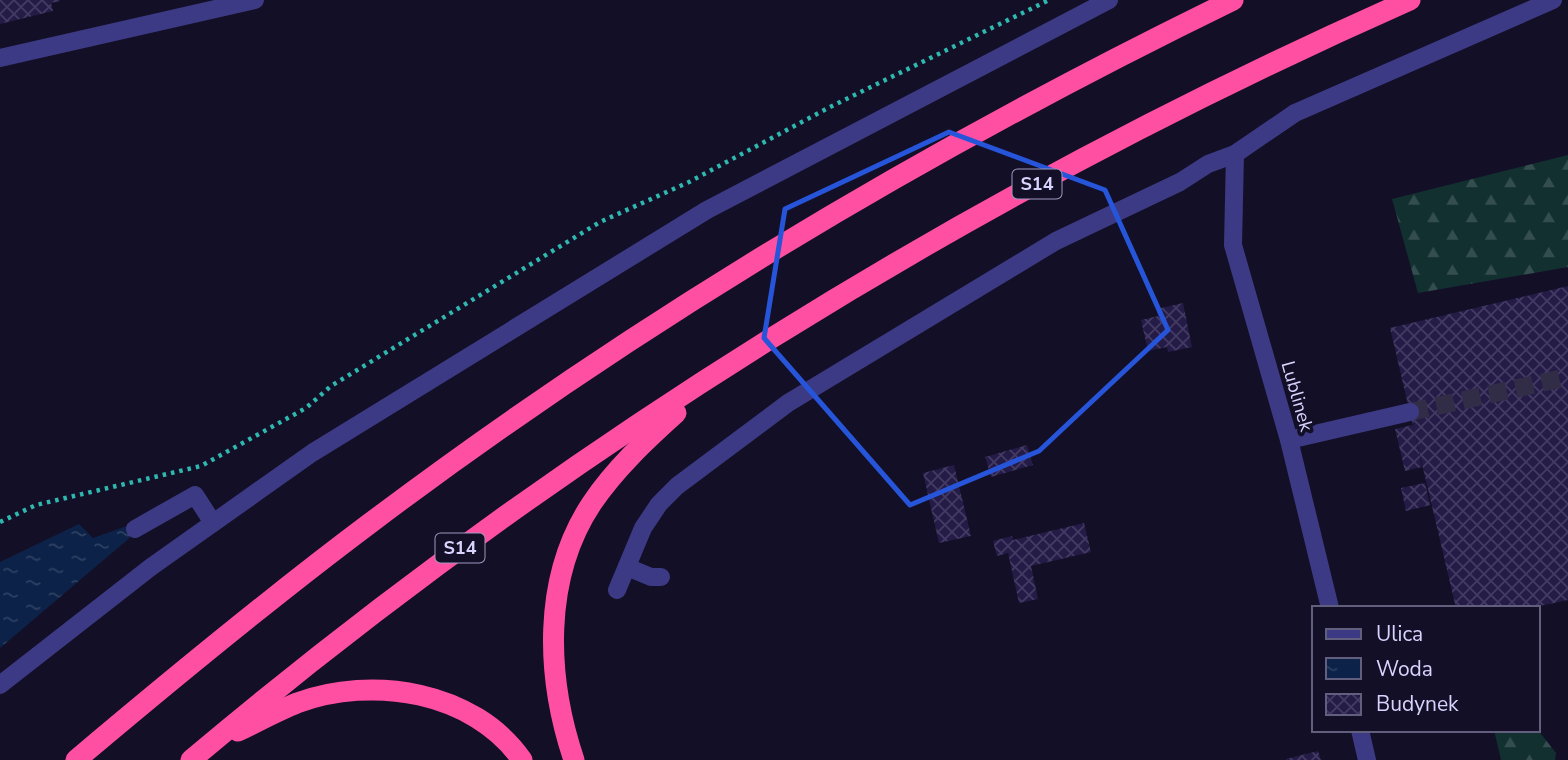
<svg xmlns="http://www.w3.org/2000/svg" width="1568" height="760" font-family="'Nunito Sans',sans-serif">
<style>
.forest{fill:url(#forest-firs)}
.water{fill:url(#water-ripples)}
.building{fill:url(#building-cross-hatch)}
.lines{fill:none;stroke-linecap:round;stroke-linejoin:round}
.minor-tunnel{stroke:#312d47;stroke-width:18;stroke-dasharray:18 9;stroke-linecap:butt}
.path{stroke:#2fb8b0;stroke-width:4.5;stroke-dasharray:3.5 5;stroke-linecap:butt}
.minor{stroke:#3d3a85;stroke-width:18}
.highway{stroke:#ff4fa3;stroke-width:21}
.marked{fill:none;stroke:#2655da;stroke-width:5;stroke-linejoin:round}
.labels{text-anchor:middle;stroke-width:7;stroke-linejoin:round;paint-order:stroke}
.shield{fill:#130f26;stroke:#9e99be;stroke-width:2}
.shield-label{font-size:18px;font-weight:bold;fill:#d9d4ff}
.street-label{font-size:19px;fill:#d9d4ff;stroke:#130f26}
</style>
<defs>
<pattern id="forest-firs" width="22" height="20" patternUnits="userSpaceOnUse" patternTransform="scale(1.75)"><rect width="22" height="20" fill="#12302f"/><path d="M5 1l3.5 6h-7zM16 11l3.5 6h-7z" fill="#344d4e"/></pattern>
<pattern id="water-ripples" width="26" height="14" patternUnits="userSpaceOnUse" patternTransform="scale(1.75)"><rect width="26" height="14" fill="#0c2248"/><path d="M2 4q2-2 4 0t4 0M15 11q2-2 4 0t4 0" fill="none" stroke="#2f4163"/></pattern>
<pattern id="building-cross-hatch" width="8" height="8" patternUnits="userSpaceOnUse" patternTransform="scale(1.75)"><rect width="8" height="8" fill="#241b47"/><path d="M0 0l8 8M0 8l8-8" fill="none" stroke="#433b63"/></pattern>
</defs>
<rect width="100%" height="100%" fill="#130f26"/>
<g class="forest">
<path d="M1568 155V267L1418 293 1392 199Z"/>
<path d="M1538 730 1556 753 1555 760H1501L1494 730Z"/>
</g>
<path class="water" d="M79 524 93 538 127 526 133 535 0 648V562Z"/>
<g class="building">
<path d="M0 0H60V1L51 3 53 11 0 24Z"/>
<path d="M1568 286V600L1530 608H1456L1390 328Z"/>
<path d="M1183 303 1192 347 1168 352 1167 347 1148 351 1141 320 1158 316 1157 309Z"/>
<path d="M1413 425 1422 467 1405 471 1395 429Z"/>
<path d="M1027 445 1033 465 991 477 985 457Z"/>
<path d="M954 465 971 536 939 543 923 473Z"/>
<path d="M1425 483 1430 505 1406 511 1401 488Z"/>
<path d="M1084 523 1091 552 1031 566 1038 599 1019 603 1008 553 997 556 993 541 1012 536 1013 540Z"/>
<path d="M1318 751 1321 760H1286V759Z"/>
</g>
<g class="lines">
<path class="minor-tunnel" d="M1410 412 1568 377"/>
<path class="path" d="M0 522 36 505 201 466 306 408 331 386 600 222 689 182 830 107 1049 0"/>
<g class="minor">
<path d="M0 58 255 0"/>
<path d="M1235 154 1233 245 1289 440 1330 608"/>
<path d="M1289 440 1410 412"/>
<path d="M135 529 195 495 213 523"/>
<path d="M627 567 651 577H661"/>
<path d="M617 590 643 528 659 504 677 486 788 403 1056 241 1180 182 1208 164 1235 154 1295 113 1553 0"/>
<path d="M0 685 151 567 312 453 707 210 1109 0"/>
<path d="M1360 730 1367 760"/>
</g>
<g class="highway">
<path d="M238 731C257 722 277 711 297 703 372 675 474 691 522 760"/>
<path d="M76 760C172 679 269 599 369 524 638 321 931 147 1233 0"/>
<path d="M191 760C558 451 971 194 1410 0"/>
<path d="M574 760C546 677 542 578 592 503 615 469 646 440 676 413"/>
</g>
</g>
<path class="marked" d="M949 132 1105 190 1168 330 1039 451 910 505 764 338 785 209Z"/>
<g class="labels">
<g class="shield">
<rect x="1012.5" y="169.5" width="49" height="29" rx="5"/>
<rect x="435.5" y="533.5" width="49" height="29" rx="5"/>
</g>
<g class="shield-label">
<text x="1037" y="190">S14</text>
<text x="460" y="554">S14</text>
</g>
<g class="street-label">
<text transform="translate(1298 396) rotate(74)" y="7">Lublinek</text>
</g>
</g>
<rect x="1312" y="606" width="228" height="126" fill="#130f26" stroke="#625e7d" stroke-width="2"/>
<rect x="1326" y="629" width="35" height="10" fill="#3d3a85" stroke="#625e7d" stroke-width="2"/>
<text x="1376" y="641" font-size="21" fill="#d9d4ff">Ulica</text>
<rect x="1326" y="658" width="35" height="21" fill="url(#water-ripples)" stroke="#625e7d" stroke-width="2"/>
<text x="1376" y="676" font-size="21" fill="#d9d4ff">Woda</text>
<rect x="1326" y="694" width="35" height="21" fill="url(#building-cross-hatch)" stroke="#625e7d" stroke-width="2"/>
<text x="1376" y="711" font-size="21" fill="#d9d4ff">Budynek</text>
</svg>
